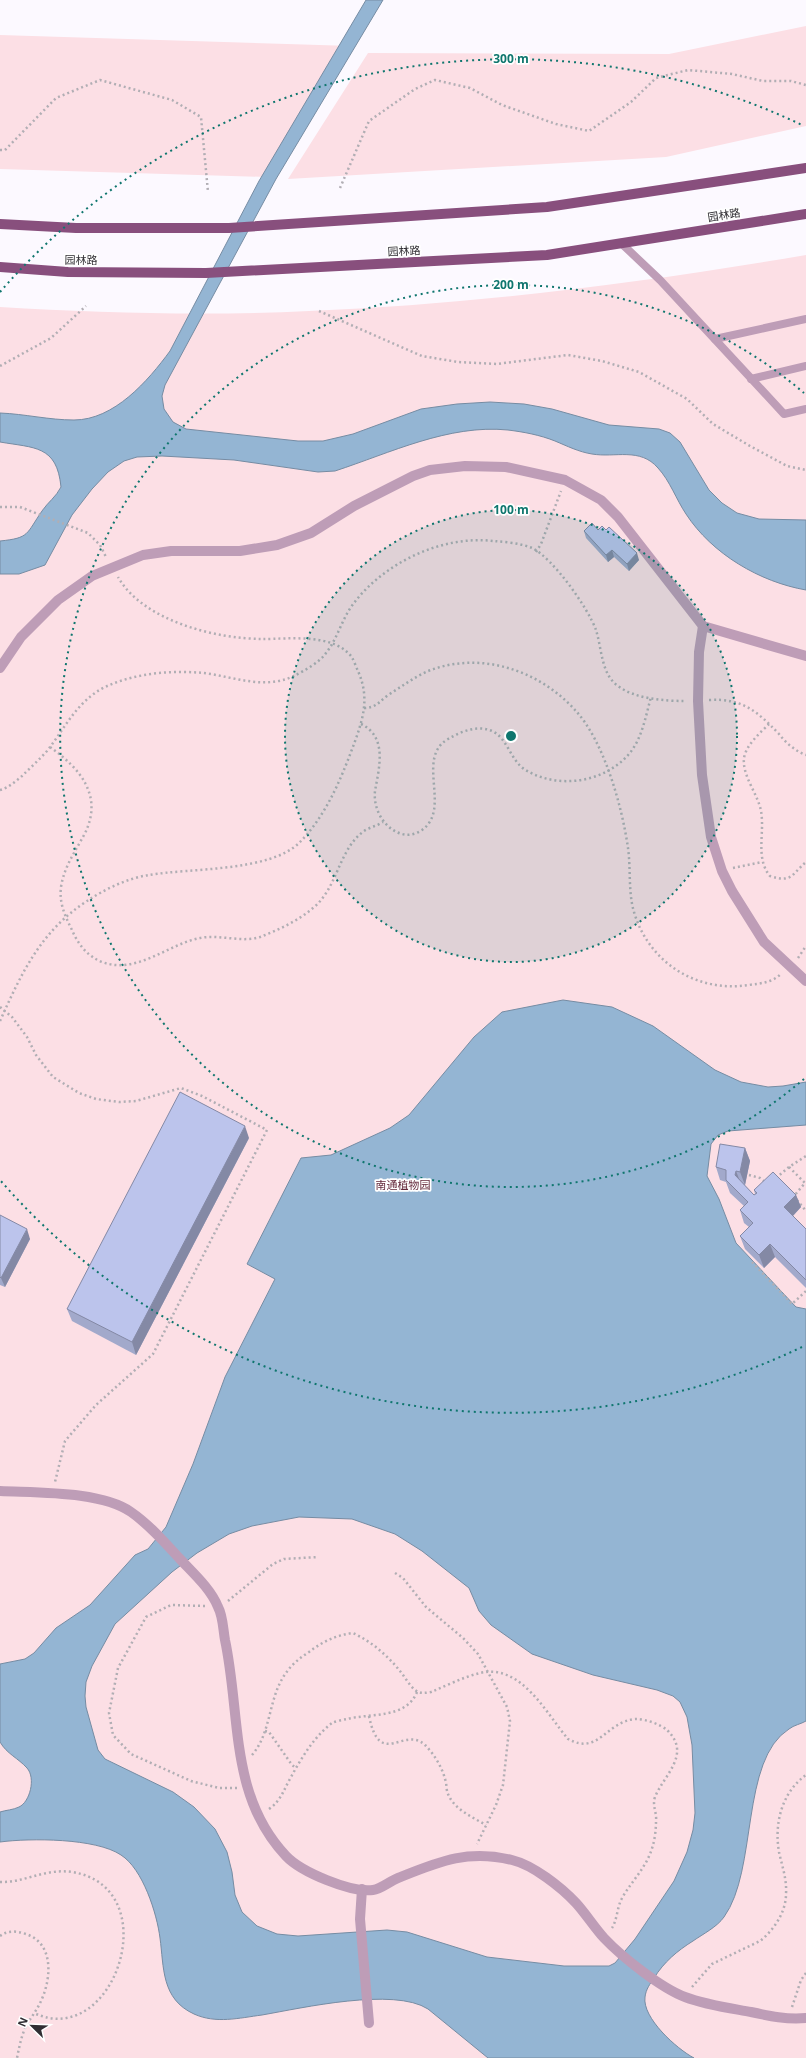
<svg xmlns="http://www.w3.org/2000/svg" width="806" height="2058" font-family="'Open Sans','Noto Sans SC',sans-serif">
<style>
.green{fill:#fcdfe5}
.water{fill:#94b5d3;stroke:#768ca3;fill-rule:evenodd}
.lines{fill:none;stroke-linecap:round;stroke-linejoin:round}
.path{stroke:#b1aeb4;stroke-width:2.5;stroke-dasharray:2 3;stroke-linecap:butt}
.lane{stroke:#be9db7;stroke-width:8}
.street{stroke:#be9db7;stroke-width:10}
.primary{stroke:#884f7d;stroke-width:10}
.wall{fill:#a2a9cb}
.shaded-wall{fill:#8489a5}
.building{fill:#bcc4ec;stroke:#8489a5}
.ring{fill:none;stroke:#0f766e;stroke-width:2;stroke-dasharray:2 4}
.labels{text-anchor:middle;stroke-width:3.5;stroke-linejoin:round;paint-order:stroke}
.street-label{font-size:11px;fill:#302e33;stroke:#fff}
.park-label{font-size:11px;fill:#63283a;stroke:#fff}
.centre{fill:#0f766e;stroke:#fff;stroke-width:2}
.ring-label{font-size:12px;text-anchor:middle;font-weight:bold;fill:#0f766e;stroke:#fff;stroke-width:3.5;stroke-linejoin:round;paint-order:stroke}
</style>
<rect width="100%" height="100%" fill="#fcf9ff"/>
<g class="green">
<path d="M806 26V126L666 157 288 179 368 53 669 54Z"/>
<path d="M0 35 352 46 267 177 0 169Z"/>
<path d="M806 255V2058H0V307C102 313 207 316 309 311 476 304 642 283 806 255Z"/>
</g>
<g class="water">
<path d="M366 0H383L276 179 165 385 162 396 164 409 173 422 186 429 298 441H323L353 434 421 409 457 404 490 402 524 404 552 409 609 425 659 429 670 433 680 442 709 490 722 503 737 513 759 519 806 520V590C760 582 712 554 686 514 676 499 670 481 658 468 640 447 615 458 592 454 579 452 567 446 555 441 540 435 524 432 508 430 449 424 390 453 335 471L318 472 234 460 162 456 137 457 124 461 108 472 92 489 72 515 45 565 19 574H0V541C30 538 26 534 42 511 48 502 56 497 61 487 57 445 34 448 0 442V413C25 414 49 420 74 420 114 420 148 381 170 351L259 181Z"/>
<path d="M563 1000 612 1007 653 1026 715 1070 741 1082 768 1087 783 1086 806 1082V1125L728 1131 718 1135 711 1144 707 1176 719 1199 736 1243 796 1307 806 1309V1721C801 1724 794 1725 789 1729 740 1760 758 1870 724 1917 717 1927 703 1934 693 1941 677 1951 664 1962 654 1978 650 1984 646 1989 645 1997 642 2018 677 2049 694 2058H488L428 2009C394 1987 302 2008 262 2015 239 2018 216 2024 194 2014 161 1999 164 1967 160 1938 157 1914 143 1869 121 1855 96 1838 30 1838 0 1842V1812C6 1810 13 1810 19 1807 30 1802 36 1778 27 1768 18 1758 7 1754 0 1742V1664L25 1659 34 1653 56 1628 90 1605 135 1555 148 1549 166 1527 193 1464 225 1377 275 1279 247 1264 301 1158 331 1155 390 1128 409 1115 474 1037 502 1012ZM299 1517 352 1519 395 1534 422 1551 469 1588 479 1611 491 1625 532 1654 593 1675 657 1690 673 1696 680 1702 687 1717 692 1745 695 1813 693 1830 687 1852 674 1881 635 1939 615 1963 609 1966H564L487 1957 407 1932 387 1930 298 1936 277 1934 257 1926 242 1912 235 1895 232 1872 227 1852 215 1829 194 1807 173 1792 105 1759 98 1750 86 1707 85 1696 86 1682 92 1666 115 1624 172 1572 197 1553 229 1534 252 1526Z"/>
</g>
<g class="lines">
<g class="path">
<path d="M0 150H5L56 98 100 80 172 100 201 117 208 192"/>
<path d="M340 188 369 121 415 89 435 80 470 88 502 105 556 124 589 131 631 102 656 78 688 70 732 74 763 81H791L806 85"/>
<path d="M319 311 422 356 458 362 497 364 568 355 602 361 639 372 687 399 713 424 750 446 787 466 806 470"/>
<path d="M0 366 51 338 86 306"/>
<path d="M0 507H20L88 533 100 545 106 557"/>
<path d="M536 552 541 544 561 491"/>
<path d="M709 700C742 698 757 711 779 734 786 743 795 751 806 755"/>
<path d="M364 708C376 708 380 701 388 695 401 687 413 678 426 672 451 661 482 660 508 668 533 675 557 690 575 710 604 741 622 806 628 848 631 869 628 892 634 912 649 963 697 993 749 985 762 983 771 983 781 974"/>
<path d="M361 724C388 737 379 768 375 791 373 809 384 829 402 834 409 836 416 834 422 830 452 809 415 758 448 739 462 731 479 724 494 732 507 739 511 760 524 769 557 790 604 783 629 754 642 739 646 715 651 697"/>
<path d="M769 724C760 733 746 745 744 758 742 776 758 794 761 811 765 833 755 858 770 876 792 883 791 875 806 862"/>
<path d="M50 747C81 769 104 797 84 835 75 852 64 867 61 887 59 903 65 916 72 930 78 944 87 956 102 962 137 975 168 944 200 938 220 934 241 943 260 937 278 930 298 921 313 908 338 888 338 850 364 831 370 827 377 826 383 822"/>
<path d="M0 790C8 788 15 782 22 776 30 768 39 760 47 751 65 728 77 701 105 687 135 673 172 670 204 673 235 677 264 690 294 676 304 671 320 662 326 653 338 638 342 618 354 603 384 563 442 535 493 541 505 542 520 543 532 548 553 558 588 608 596 630 602 649 601 674 618 686 635 699 665 701 686 701"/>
<path d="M733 868 762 862"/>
<path d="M798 958 806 946"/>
<path d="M0 1007 12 1017 27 1037 36 1055 53 1077 79 1093 96 1099 119 1102 136 1101 181 1088 202 1096 267 1130 153 1354 96 1405 65 1441 55 1482"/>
<path d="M0 1021C22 972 41 931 87 901 105 889 128 878 149 875 189 868 269 872 299 843 326 816 341 779 354 744 363 719 370 698 358 671 356 667 354 660 351 656 332 633 289 639 263 639 216 639 143 621 118 577"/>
<path d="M789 1167 805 1183 794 1196"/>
<path d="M749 1175 760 1178 765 1182"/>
<path d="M776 1178 789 1167 806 1156"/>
<path d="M797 1200 806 1211"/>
<path d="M752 1262 792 1304 806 1291"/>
<path d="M395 1573 403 1578 426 1607 463 1638 478 1654 507 1707 510 1721 503 1785 496 1805 477 1844"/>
<path d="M228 1601 273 1564 284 1559 318 1557"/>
<path d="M205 1606 171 1605 146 1617 118 1668 109 1713 113 1735 131 1754 191 1781 219 1788H237"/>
<path d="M369 1716C380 1770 404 1725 425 1745 434 1754 442 1767 445 1779 447 1784 446 1790 448 1794 454 1809 472 1817 486 1825"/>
<path d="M265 1731 269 1732 292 1765 296 1768"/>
<path d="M252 1755C272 1732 268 1697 286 1673 292 1664 300 1658 309 1652 322 1642 336 1635 353 1633 372 1642 387 1655 400 1671 405 1677 409 1685 415 1690 420 1694 425 1693 431 1692 446 1686 463 1677 480 1673 521 1663 546 1713 568 1739 599 1756 606 1721 636 1719 645 1719 660 1724 667 1730 692 1754 664 1775 655 1797 652 1805 657 1813 656 1821 656 1829 655 1838 653 1845 647 1868 631 1881 621 1900 617 1909 617 1920 612 1928"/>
<path d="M269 1809C281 1801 284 1789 291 1777 302 1757 314 1737 332 1723 336 1721 342 1720 347 1719 371 1713 406 1719 417 1692"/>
<path d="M0 1882C24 1883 45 1868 72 1872 168 1887 115 2051 34 2013"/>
<path d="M0 1936C8 1930 17 1931 26 1934 56 1944 51 1983 39 2005 35 2013 29 2020 25 2028 21 2038 19 2048 17 2058"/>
<path d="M692 1987 712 1964 760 1941C774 1930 786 1912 786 1894 787 1879 782 1866 779 1852 774 1823 782 1792 806 1775"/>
<path d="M792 2007 801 1980 806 1973"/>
</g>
<g class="lane">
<path d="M621 243 660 280 784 414 806 409"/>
<path d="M715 339 806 319"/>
<path d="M751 379 806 366"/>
</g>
<g class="street">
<path d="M703 626 699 652 698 701 702 775 711 837 722 871 732 891 764 942 806 981"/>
<path d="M0 668 21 637 58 600 92 576 143 555 171 551H240L277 545 311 533 354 506 413 476 430 470 465 466 506 467 565 480 601 500 618 517 703 626 806 656"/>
<path d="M0 1491C37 1493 101 1491 131 1512 150 1525 165 1543 180 1559 193 1573 211 1589 218 1607 223 1616 223 1629 225 1640 241 1715 229 1796 286 1856 301 1872 351 1893 373 1890 381 1889 390 1881 398 1878 438 1862 467 1849 512 1860 533 1865 561 1887 576 1903 586 1914 594 1927 604 1938 622 1957 661 1988 685 1997 706 2005 729 2008 751 2012 769 2016 788 2020 806 2018"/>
<path d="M362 1889 360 1919 369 2023"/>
</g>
<g class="primary">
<path d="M0 224 76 228H229L547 207 806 168"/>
<path d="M0 267 68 272 206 273 547 255 806 214"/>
</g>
</g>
<g class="wall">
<path d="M598 530H606L639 560 629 571 614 557 608 562 586 538 584 531Z"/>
<path d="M249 1138 136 1355 72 1321 67 1309Z"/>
<path d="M745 1148 750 1161 745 1185H744L754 1195 755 1194 754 1190 796 1195 801 1207 793 1216 806 1229V1288L775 1257 764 1268 745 1249 740 1236 749 1227 744 1223 740 1210 744 1206 730 1193 726 1182 720 1180 716 1167Z"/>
<path d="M0 1215 30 1239 5 1287 0 1285Z"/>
</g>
<g class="shaded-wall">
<path d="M612 550 614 557 608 562 606 555Z"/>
<path d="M637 553 639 560 629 571 627 564Z"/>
<path d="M245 1126 249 1138 136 1355 132 1342Z"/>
<path d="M745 1148 750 1161 745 1185 740 1172Z"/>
<path d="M736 1171 741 1184 735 1175Z"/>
<path d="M796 1195 801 1207 789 1220 784 1207Z"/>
<path d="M27 1229 30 1239 5 1287 1 1278Z"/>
<path d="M770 1244 775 1257 764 1268 759 1255Z"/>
</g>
<g class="building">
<path d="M592 523 598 530 602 526 606 530 609 527 637 553 627 564 612 550 606 555 584 531Z"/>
<path d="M180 1092 245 1126 132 1342 67 1309Z"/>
<path d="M720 1144 745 1148 740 1172 736 1171 735 1175 754 1195 757 1193 754 1190 773 1172 796 1195 784 1207 806 1229V1280L770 1244 759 1255 740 1236 753 1223 740 1210 748 1202 726 1180V1170L716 1167Z"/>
<path d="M0 1215 27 1229 1 1278 0 1277Z"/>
</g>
<circle cx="511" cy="736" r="226" fill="#0f766e" fill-opacity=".12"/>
<g class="ring">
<circle cx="511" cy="736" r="226"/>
<path d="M804 1079A451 451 0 1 1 804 393"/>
<path d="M802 1347A677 677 0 0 1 0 1180M0 292A677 677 0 0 1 802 125"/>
</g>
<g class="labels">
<g class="street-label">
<text transform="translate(724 215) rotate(-9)" y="4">园林路</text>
<text transform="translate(404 251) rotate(-3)" y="4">园林路</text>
<text transform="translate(81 260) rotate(1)" y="4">园林路</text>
</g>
<g class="park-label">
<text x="403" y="1189">南通植物园</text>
</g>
</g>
<circle cx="511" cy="736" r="6" class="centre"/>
<g class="ring-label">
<text x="511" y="63">300 m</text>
<text x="511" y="289">200 m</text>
<text x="511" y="514">100 m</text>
</g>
<g transform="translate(32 2026) rotate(293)" stroke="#ffffff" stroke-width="3" paint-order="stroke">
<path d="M0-3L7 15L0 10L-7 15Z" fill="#302e33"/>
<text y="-6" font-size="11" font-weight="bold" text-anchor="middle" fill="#302e33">N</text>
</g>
</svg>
